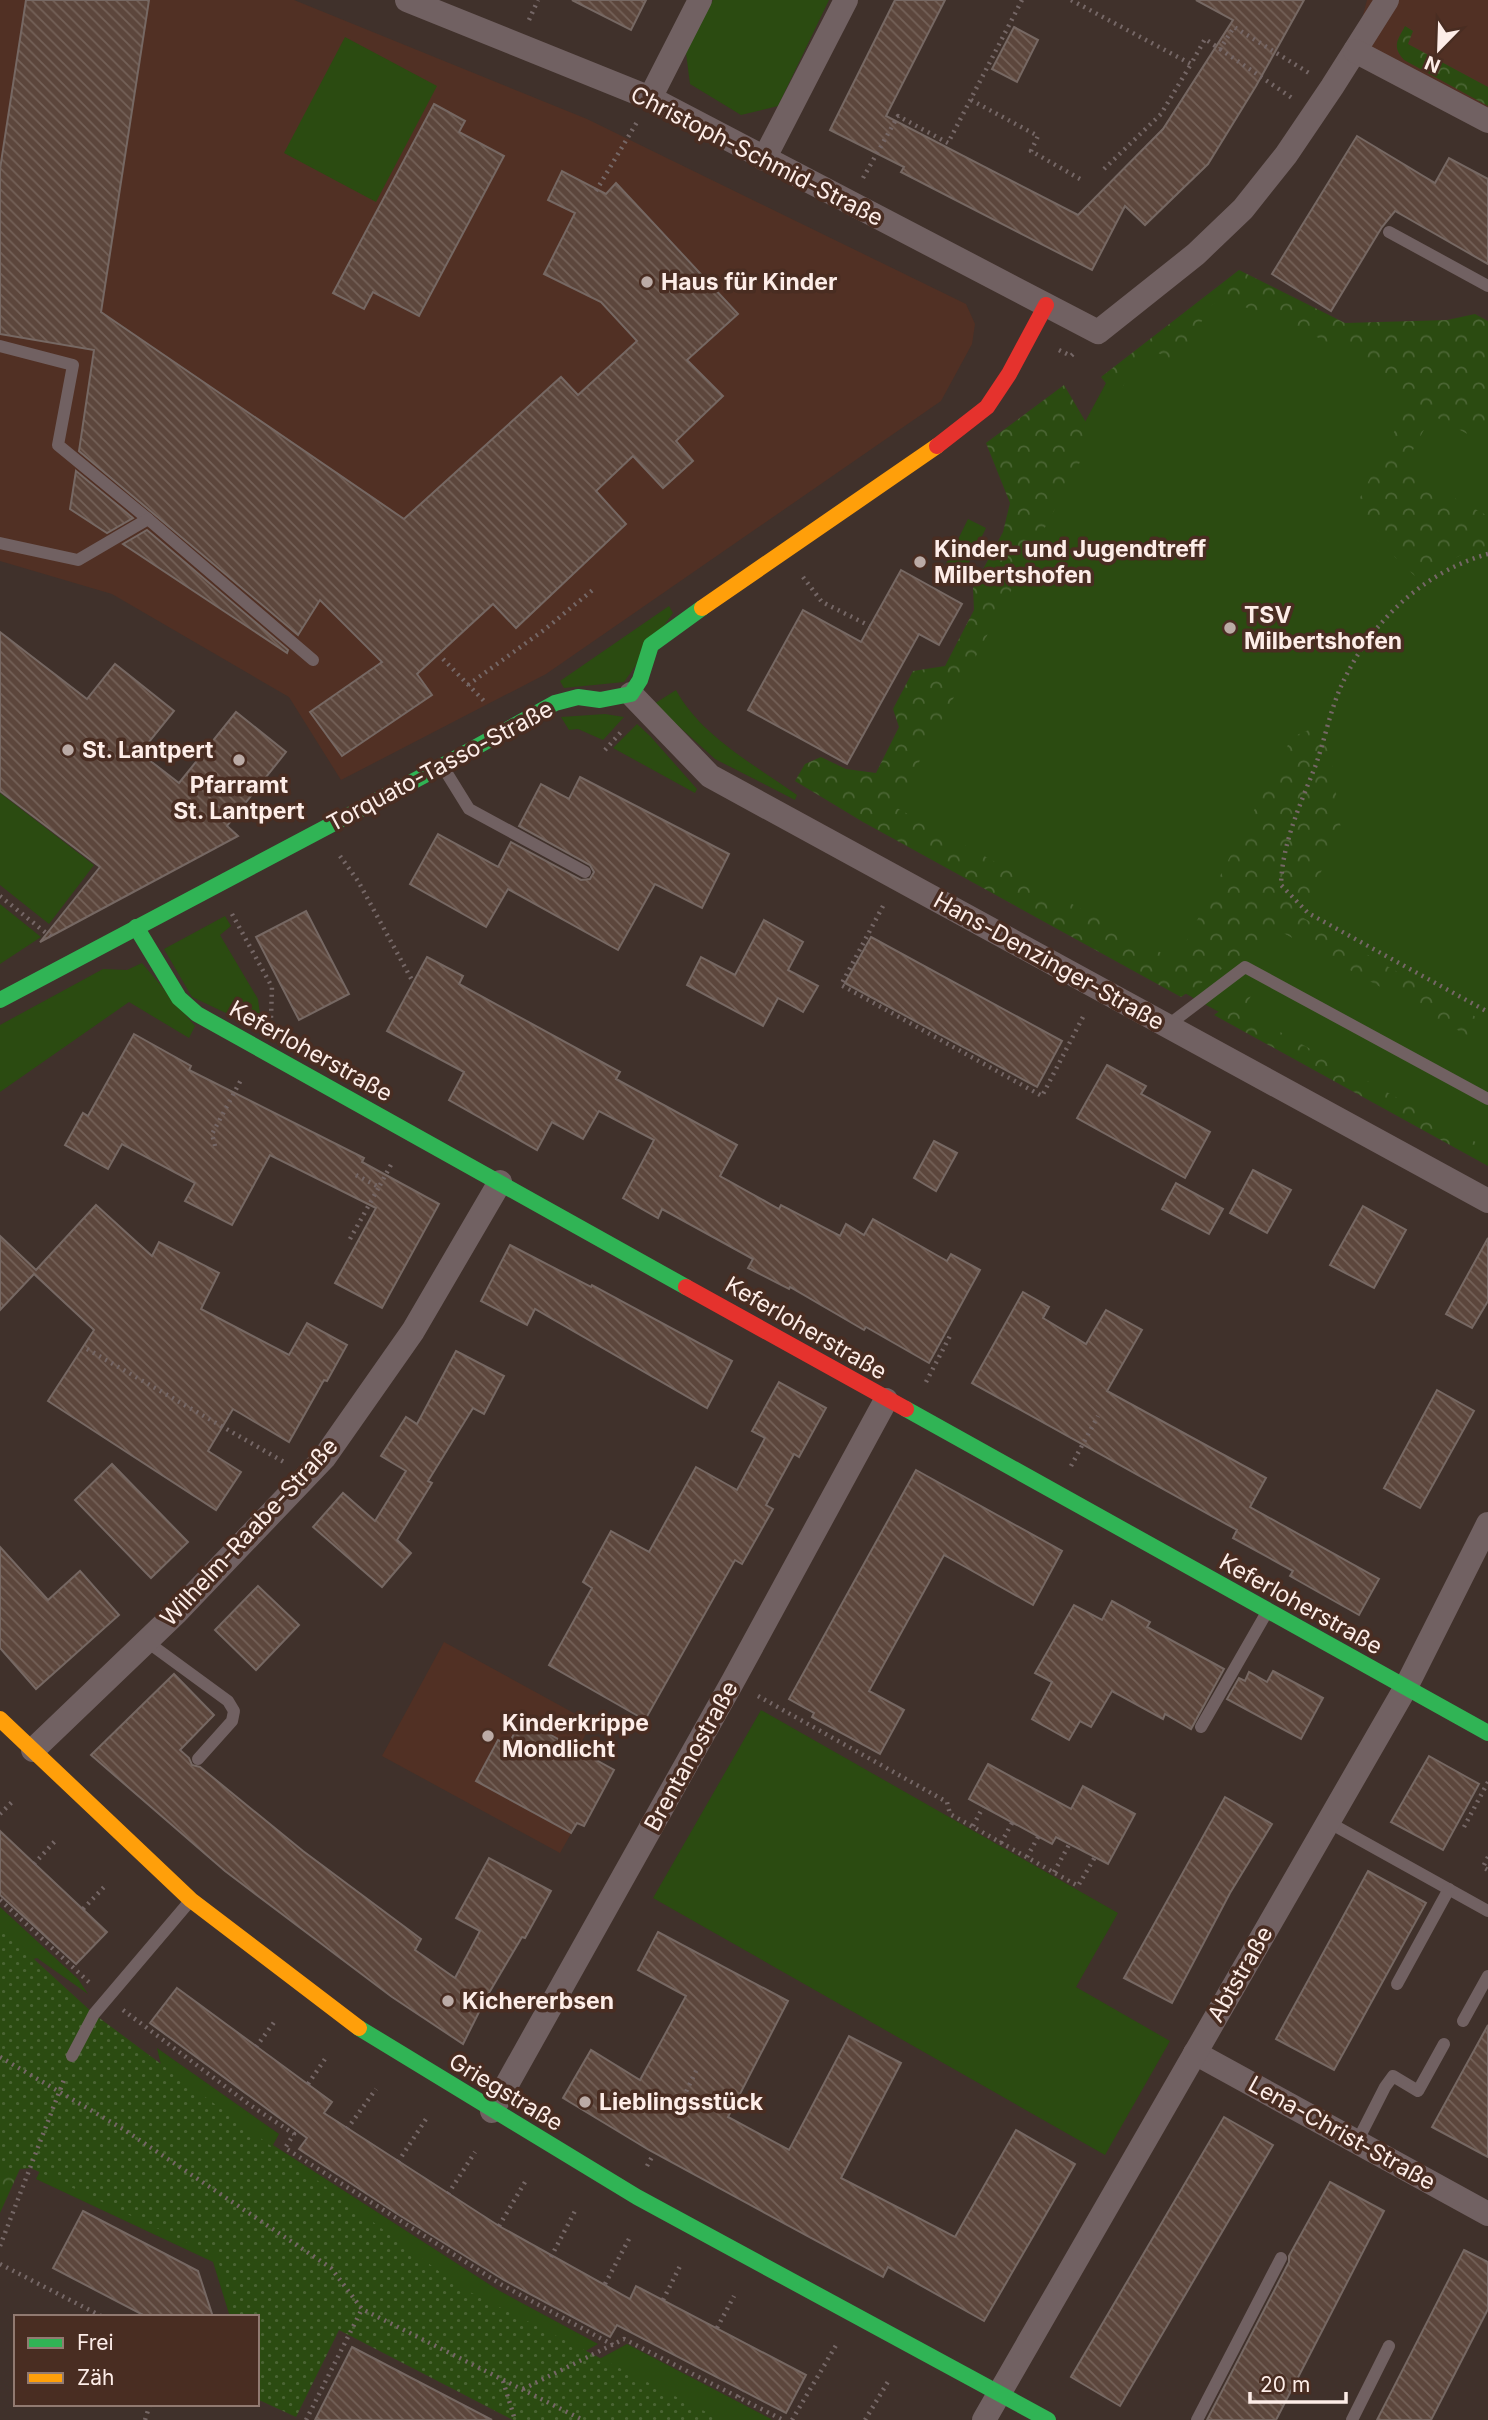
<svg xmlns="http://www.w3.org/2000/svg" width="1488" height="2420" font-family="Inter,sans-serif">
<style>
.built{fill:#513024}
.grass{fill:#2b4b11}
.forest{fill:url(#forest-crowns)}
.park{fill:url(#park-dots)}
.building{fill:url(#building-back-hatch);stroke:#766863;stroke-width:2}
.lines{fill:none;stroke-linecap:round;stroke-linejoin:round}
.path{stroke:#756766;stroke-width:4.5;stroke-dasharray:2 5;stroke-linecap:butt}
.lane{stroke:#716162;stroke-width:12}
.street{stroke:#716162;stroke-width:24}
.fast{stroke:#30b455;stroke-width:16}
.slow{stroke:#ff9f0a;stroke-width:16}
.jam{stroke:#e5322d;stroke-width:16}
.poi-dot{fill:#bbaba6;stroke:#492d22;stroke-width:2.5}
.labels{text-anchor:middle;stroke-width:7;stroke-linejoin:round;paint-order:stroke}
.street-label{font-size:23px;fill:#fdede8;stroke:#492d22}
.poi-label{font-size:23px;font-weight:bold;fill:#fdede8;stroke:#492d22;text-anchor:start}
</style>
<defs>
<pattern id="forest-crowns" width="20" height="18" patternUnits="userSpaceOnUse" patternTransform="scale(1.75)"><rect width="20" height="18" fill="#2b4b11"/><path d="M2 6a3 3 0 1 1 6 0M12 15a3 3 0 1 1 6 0" fill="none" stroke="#4b6534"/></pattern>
<pattern id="park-dots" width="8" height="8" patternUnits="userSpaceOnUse" patternTransform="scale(1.75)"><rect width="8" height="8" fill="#2b4b11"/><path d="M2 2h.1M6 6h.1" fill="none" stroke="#4b6534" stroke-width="1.8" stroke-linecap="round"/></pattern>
<pattern id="building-back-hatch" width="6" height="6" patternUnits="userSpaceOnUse" patternTransform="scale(1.75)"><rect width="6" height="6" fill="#5c463c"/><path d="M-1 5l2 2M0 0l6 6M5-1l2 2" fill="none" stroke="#746158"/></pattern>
</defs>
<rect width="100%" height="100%" fill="#40312b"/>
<g class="built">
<path d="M0 0H294L587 119 966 304 975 324 972 344 941 401 546 674 341 780 289 697 112 594 0 561Z"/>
<path d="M1367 0H1488V114L1356 42Z"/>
<path d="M444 1642 592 1723 577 1750 614 1770 584 1826 577 1823 560 1853 382 1756Z"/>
</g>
<g class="grass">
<path d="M713 0H829L778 106 741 115 690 84 686 53Z"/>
<path d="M345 37 437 86 376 202 284 153Z"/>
<path d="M1238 277 1488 412V1160L870 820 1106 383Z"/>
<path d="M968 519 986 528 962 577 944 568Z"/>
<path d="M669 606 673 613 624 682 564 688 560 681Z"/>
<path d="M676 690C700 735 756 766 797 795L795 800 715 759 654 704Z"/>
<path d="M605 714 624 717 603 740 578 729 569 730 561 717Z"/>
<path d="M637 724 650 736 697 789 695 793 613 748Z"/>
<path d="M0 793 94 865 49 924 0 885Z"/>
<path d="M0 904 41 937 0 964Z"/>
<path d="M225 916 231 926 220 935 258 999 262 1030 192 997 164 949Z"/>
<path d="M142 963 195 1026 189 1038 129 1002 0 1092V1025L103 969 127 970Z"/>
<path d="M761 1710 1118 1913 1076 1987 1170 2041 1105 2155 653 1898Z"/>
<path d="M0 1907 78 1979 88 1994 37 1958 0 1969Z"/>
<path d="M157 2048 279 2134 273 2145 498 2290 598 2344 566 2362 166 2086Z"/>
<path d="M69 2113 226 2254 248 2317H230L213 2262 36 2179Z"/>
<path d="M627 2344 771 2419V2420H648L542 2390Z"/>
</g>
<g class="forest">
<path d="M1405 26 1413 31 1408 44 1488 87V106L1404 60C1392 46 1397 41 1405 26Z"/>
<path d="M1239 270 1345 323 1447 320 1475 314 1488 321V445L1432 415 1402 470 1488 516V548L1463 554 1417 578 1351 515 1407 407 1389 375 1313 335 1223 298 1210 306 1179 363 1158 353 1133 368 1117 397 1101 377Z"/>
<path d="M1064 385 1094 436 895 807 1176 961 1292 737 1311 729 1330 748 1341 830 1300 916 1488 1024V1047L1278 930 1181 997 863 822 795 781 805 764 821 757 846 769 876 773 899 727 893 709 913 671 945 666 974 610 973 588 1003 532 1010 503 986 443Z"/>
<path d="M1249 990 1253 992 1243 1011 1488 1149V1166L1214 1015Z"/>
<path d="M28 2151 0 2213V2153Z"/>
</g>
<path class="park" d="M0 1928 94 2014 460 2287 722 2420H513L339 2330 296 2417 259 2400 257 2317H235L217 2257 31 2168 0 2171Z"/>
<g class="building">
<path d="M26 0H149L101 312 404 519 561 377 578 395 637 341 601 302 544 274 575 213 548 200 562 171 606 194 616 183 738 314 687 360 723 396 676 441 693 461 663 488 633 456 596 491 626 524 516 628 493 604 417 674 432 695 342 756 310 712 382 662 320 600 298 635 79 451 94 350 0 334V169Z"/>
<path d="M572 0H646L631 30Z"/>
<path d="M895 0H945L886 116 1078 215 1163 129 1233 20 1196 0H1304L1256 86 1208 164 1145 225 1125 206 1092 270 901 172 904 167 830 130Z"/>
<path d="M1014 27 1038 40 1017 82 992 69Z"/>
<path d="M434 104 465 121 459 132 504 156 419 316 373 292 364 309 333 293Z"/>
<path d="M1357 136 1435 183 1449 158 1488 179V264L1395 211 1382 227 1331 311 1272 274Z"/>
<path d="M76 471 133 518 107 533 70 509Z"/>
<path d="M147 530 288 650 287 653 123 544Z"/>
<path d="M901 570 962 604 939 645 919 634 847 764 748 710 803 610 861 642Z"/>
<path d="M0 632 87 699 115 664 174 711 140 753 179 783 236 712 286 752 227 826 238 836 40 942 100 867 0 791Z"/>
<path d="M580 777 729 854 702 908 655 884 618 950 508 889 486 927 410 884 438 834 498 867 511 842 581 880 590 879 594 872 590 865 519 826 541 784 569 799Z"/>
<path d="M306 911 349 994 299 1020 256 937Z"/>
<path d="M764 920 803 942 788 970 818 986 803 1012 778 998 763 1026 687 985 701 957 735 975Z"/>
<path d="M871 937 1062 1041 1037 1087 845 983Z"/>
<path d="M427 957 463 976 459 984 620 1072 616 1079 737 1145 720 1176 779 1209 781 1205 840 1236 846 1224 864 1235 873 1219 947 1261 951 1254 980 1270 929 1363 866 1327 864 1330 790 1287 789 1289 748 1268 753 1259 662 1209 658 1218 623 1198 654 1140 599 1111 583 1139 552 1122 537 1150 449 1100 464 1072 387 1031Z"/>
<path d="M134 1034 191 1066 189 1070 364 1158 362 1162 439 1204 382 1308 335 1283 376 1208 270 1155 232 1225 185 1201 195 1183 122 1144 108 1169 65 1145 83 1113 88 1116Z"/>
<path d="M1107 1065 1146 1086 1141 1094 1210 1132 1185 1178 1077 1118Z"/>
<path d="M934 1141 957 1153 936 1191 914 1178Z"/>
<path d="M1253 1170 1291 1190 1267 1233 1230 1213Z"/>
<path d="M1176 1183 1223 1209 1209 1234 1162 1209Z"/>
<path d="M96 1205 152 1256 159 1242 219 1273 201 1309 289 1355 307 1323 347 1345 327 1381 324 1380 289 1442 233 1409 208 1451 241 1472 216 1510 48 1401 94 1330 34 1274 0 1310V1236L36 1270Z"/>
<path d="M1363 1206 1406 1230 1374 1288 1330 1265Z"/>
<path d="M1488 1238V1301L1472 1328 1446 1314Z"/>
<path d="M510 1245 591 1287 592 1285 732 1361 707 1408 535 1309 527 1325 481 1301Z"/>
<path d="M1023 1292 1049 1307 1043 1318 1086 1344 1106 1310 1142 1330 1107 1391 1266 1478 1250 1507 1379 1579 1359 1615 1290 1576 1293 1571 1233 1538 1237 1530 972 1383Z"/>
<path d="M456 1351 504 1376 484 1414 473 1408 428 1481 432 1483 397 1540 411 1553 382 1587 313 1527 343 1493 375 1521 406 1471 381 1456 406 1417 417 1424Z"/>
<path d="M779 1382 826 1408 799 1457 794 1454 766 1505 773 1509 742 1564 735 1560 645 1720 549 1665 592 1588 583 1582 611 1531 649 1552 696 1467 737 1490 765 1438 752 1431Z"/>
<path d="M1437 1390 1474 1411 1420 1508 1384 1488Z"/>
<path d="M112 1464 188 1542 151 1578 75 1500Z"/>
<path d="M916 1470 1062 1551 1033 1605 944 1555 869 1691 904 1710 880 1754 812 1717 814 1713 789 1699Z"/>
<path d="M0 1547 48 1600 80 1571 119 1615 36 1689 0 1648Z"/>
<path d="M258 1586 299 1625 256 1670 215 1630Z"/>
<path d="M1112 1601 1150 1622 1147 1627 1224 1669 1191 1729 1165 1714 1163 1719 1112 1691 1091 1727 1080 1721 1069 1740 1032 1719 1052 1682 1035 1673 1074 1605 1102 1620Z"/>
<path d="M1273 1671 1323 1698 1301 1739 1227 1699 1239 1678 1245 1681 1249 1672 1267 1682Z"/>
<path d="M174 1674 214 1715 180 1750 189 1758 192 1765 200 1767 303 1851 421 1939 415 1950 455 1978 480 1931 456 1918 489 1858 551 1891 525 1938 522 1937 486 1998 463 2044 392 1997 225 1871 91 1755Z"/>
<path d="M522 1719 614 1770 584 1826 577 1823 571 1833 476 1781 498 1740 508 1745Z"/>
<path d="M1429 1756 1479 1784 1443 1850 1391 1822Z"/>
<path d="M988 1764 1071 1809 1083 1786 1135 1814 1108 1864 1056 1837 1052 1844 969 1799Z"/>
<path d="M1225 1797 1272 1824 1230 1893 1172 2003 1124 1978Z"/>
<path d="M0 1831 107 1932 76 1964 0 1895Z"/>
<path d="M1368 1871 1426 1903 1334 2070 1276 2039Z"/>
<path d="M658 1932 788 2001 728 2117 789 2150 849 2036 901 2063 841 2178 955 2237 1016 2130 1075 2164 984 2321 888 2267 883 2277 649 2150 563 2098 591 2050 640 2080 686 1996 638 1970Z"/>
<path d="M177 1988 332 2102 324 2113 499 2226 630 2299 636 2286 806 2375 786 2413 617 2325 610 2337 504 2280 399 2215 299 2149 307 2138 150 2023Z"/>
<path d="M1488 2025V2157L1432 2127Z"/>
<path d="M1224 2117 1273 2145 1120 2406 1071 2377Z"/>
<path d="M1330 2182 1384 2211 1276 2420H1207L1289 2262V2256Z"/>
<path d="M83 2211 198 2271 213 2317H147L53 2268Z"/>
<path d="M1464 2250 1488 2262V2309L1431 2420H1377Z"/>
<path d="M352 2347 492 2420H315Z"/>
</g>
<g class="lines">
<g class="path">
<path d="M1071 0 1191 64 1205 39 1220 49 1234 27 1309 73"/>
<path d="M529 20 538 0"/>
<path d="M1220 49 1292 98"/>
<path d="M971 100 1038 136 1031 151 1080 179"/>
<path d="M1104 169 1161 114 1191 64"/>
<path d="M863 178 898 116 948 143 1022 0"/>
<path d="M596 191 637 122"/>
<path d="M1059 350 1071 356 1075 352"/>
<path d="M1488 554C1426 571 1374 619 1346 676 1331 704 1326 737 1315 767 1300 805 1282 844 1281 885L1308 913 1488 1012"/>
<path d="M803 577 822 602 870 626"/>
<path d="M443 659 486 703"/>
<path d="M468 685 544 630 595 588"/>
<path d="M605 750 622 731"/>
<path d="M340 856 358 881 413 982"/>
<path d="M0 896 51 937"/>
<path d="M883 906 841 985 1042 1096 1084 1015"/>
<path d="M232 914 272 987 271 1018"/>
<path d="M215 1146 212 1134 242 1078"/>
<path d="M356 1175 379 1187 393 1161"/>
<path d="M350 1239 379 1187"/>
<path d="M87 1349 284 1462"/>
<path d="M926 1382 951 1334"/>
<path d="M1071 1466 1098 1416"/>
<path d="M758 1696 947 1802 950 1814 1078 1886 1095 1857"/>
<path d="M0 1814 14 1800"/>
<path d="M973 1826 983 1807"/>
<path d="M1464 1827 1488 1782"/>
<path d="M1001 1843 1012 1823"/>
<path d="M1027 1857 1038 1837"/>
<path d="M1488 1857 1483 1867 1488 1870"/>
<path d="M34 1864 56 1840"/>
<path d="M1054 1872 1070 1843"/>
<path d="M0 1900 92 1985"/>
<path d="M83 1909 106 1885"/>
<path d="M123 2010 250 2105 294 2134 285 2148 502 2285 613 2345"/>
<path d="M256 2047 275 2021"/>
<path d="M0 2057 123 2129 331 2268 362 2309 583 2420"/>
<path d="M308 2084 327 2056"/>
<path d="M680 2104 698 2067"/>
<path d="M347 2129 376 2089"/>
<path d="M398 2162 426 2119"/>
<path d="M647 2166 653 2155"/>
<path d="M448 2194 475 2152"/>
<path d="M499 2226 525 2182"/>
<path d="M0 2246 65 2077"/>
<path d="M551 2257 575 2211"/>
<path d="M0 2264 103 2317"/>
<path d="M605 2284 629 2239"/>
<path d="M663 2300 680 2266"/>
<path d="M717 2328 734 2296"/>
<path d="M503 2381 515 2420"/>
<path d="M523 2389 624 2339 783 2420"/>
<path d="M738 2397 742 2391"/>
<path d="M145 2420 150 2404"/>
<path d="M306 2420 362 2309"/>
<path d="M792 2420 838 2342"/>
<path d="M865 2420 889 2380"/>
</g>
<g class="lane">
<path d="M1389 232 1488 286"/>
<path d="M0 346 73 365 58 445 148 519"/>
<path d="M0 543 78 560 148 519 313 660"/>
<path d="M443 767 469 809 585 872"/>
<path d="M1167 1026 1245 967 1488 1099"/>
<path d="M146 1641 228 1701 234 1711 232 1721 198 1759"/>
<path d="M1201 1727 1267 1612"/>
<path d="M1328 1822 1488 1911"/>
<path d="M1397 1984 1449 1889"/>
<path d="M1463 2021 1488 1976"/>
<path d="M72 2056 94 2014 190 1901"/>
<path d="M1357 2142 1385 2087 1393 2076 1418 2091 1444 2044"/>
<path d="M1197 2420 1281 2258"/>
<path d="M1352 2420 1389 2346"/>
</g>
<g class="street">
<path d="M407 0 650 98 1098 332 1196 254 1243 209 1286 155 1332 87 1387 0"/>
<path d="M1355 51 1488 121"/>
<path d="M650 98 700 0"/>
<path d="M764 159 846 0"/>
<path d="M631 694 710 776 1488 1201"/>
<path d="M33 1750 177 1612 324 1458 413 1331 500 1182"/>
<path d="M1195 2053 1488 2214"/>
<path d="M492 2111 733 1681 886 1400"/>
<path d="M984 2420 1406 1687 1488 1524"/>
</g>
<g class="fast">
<path d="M136 927 179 998 197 1014 686 1287"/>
<path d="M0 1000 442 766 555 703 578 697 600 700 631 694 640 680 651 645 702 608"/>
<path d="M906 1409 1488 1733"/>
<path d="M359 2028 637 2197 1048 2420"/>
</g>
<g class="slow">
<path d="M702 608 937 446"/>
<path d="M0 1719 191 1900 359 2028"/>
</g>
<g class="jam">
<path d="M937 446 987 407 1009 374 1046 305"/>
<path d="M686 1287 906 1409"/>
</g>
</g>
<g class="poi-dot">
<circle cx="647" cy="282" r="7"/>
<circle cx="920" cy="562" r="7"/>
<circle cx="1230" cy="628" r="7"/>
<circle cx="68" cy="750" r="7"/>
<circle cx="239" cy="760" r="7"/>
<circle cx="488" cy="1736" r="7"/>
<circle cx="448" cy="2001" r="7"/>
<circle cx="585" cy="2102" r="7"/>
</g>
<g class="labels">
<g class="street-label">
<text transform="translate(757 156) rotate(27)" y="8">Christoph-Schmid-Straße</text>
<text transform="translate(440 766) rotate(-28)" y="8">Torquato-Tasso-Straße</text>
<text transform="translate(1049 961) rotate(29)" y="8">Hans-Denzinger-Straße</text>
<text transform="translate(311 1051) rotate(29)" y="8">Keferloherstraße</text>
<text transform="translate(806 1328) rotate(30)" y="8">Keferloherstraße</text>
<text transform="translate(249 1532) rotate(-47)" y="8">Wilhelm-Raabe-Straße</text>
<text transform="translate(1301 1604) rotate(29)" y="8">Keferloherstraße</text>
<text transform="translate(691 1756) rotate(-61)" y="8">Brentanostraße</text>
<text transform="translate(1240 1974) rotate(-60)" y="8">Abtstraße</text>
<text transform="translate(506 2092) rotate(31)" y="8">Griegstraße</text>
<text transform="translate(1342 2133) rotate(29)" y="8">Lena-Christ-Straße</text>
</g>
<g class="poi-label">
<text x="661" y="290">Haus für Kinder</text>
<text x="934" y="557">Kinder- und Jugendtreff<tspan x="934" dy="26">Milbertshofen</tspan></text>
<text x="1244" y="623">TSV<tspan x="1244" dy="26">Milbertshofen</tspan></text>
<text x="82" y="758">St. Lantpert</text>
<text x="239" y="793" text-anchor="middle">Pfarramt<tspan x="239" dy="26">St. Lantpert</tspan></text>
<text x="502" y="1731">Kinderkrippe<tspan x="502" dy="26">Mondlicht</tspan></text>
<text x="462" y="2009">Kichererbsen</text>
<text x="599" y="2110">Lieblingsstück</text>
</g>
</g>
<rect x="14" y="2315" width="245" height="91" fill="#492d22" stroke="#917a71" stroke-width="2"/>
<rect x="28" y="2338" width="35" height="10" fill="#30b455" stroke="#917a71" stroke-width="2"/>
<text x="77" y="2350" font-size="21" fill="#fdede8">Frei</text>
<rect x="28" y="2373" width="35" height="10" fill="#ff9f0a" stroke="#917a71" stroke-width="2"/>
<text x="77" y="2385" font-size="21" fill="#fdede8">Zäh</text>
<g transform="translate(1439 49) rotate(203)" stroke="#492d22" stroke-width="5" paint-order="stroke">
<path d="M0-5L12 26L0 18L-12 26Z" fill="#fdede8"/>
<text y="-10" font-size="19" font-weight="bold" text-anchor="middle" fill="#fdede8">N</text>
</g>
<path d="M1250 2392v10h96v-10" fill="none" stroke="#fdede8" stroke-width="3.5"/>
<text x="1260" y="2392" font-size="21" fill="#fdede8" stroke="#492d22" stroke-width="5" paint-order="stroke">20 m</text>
</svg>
